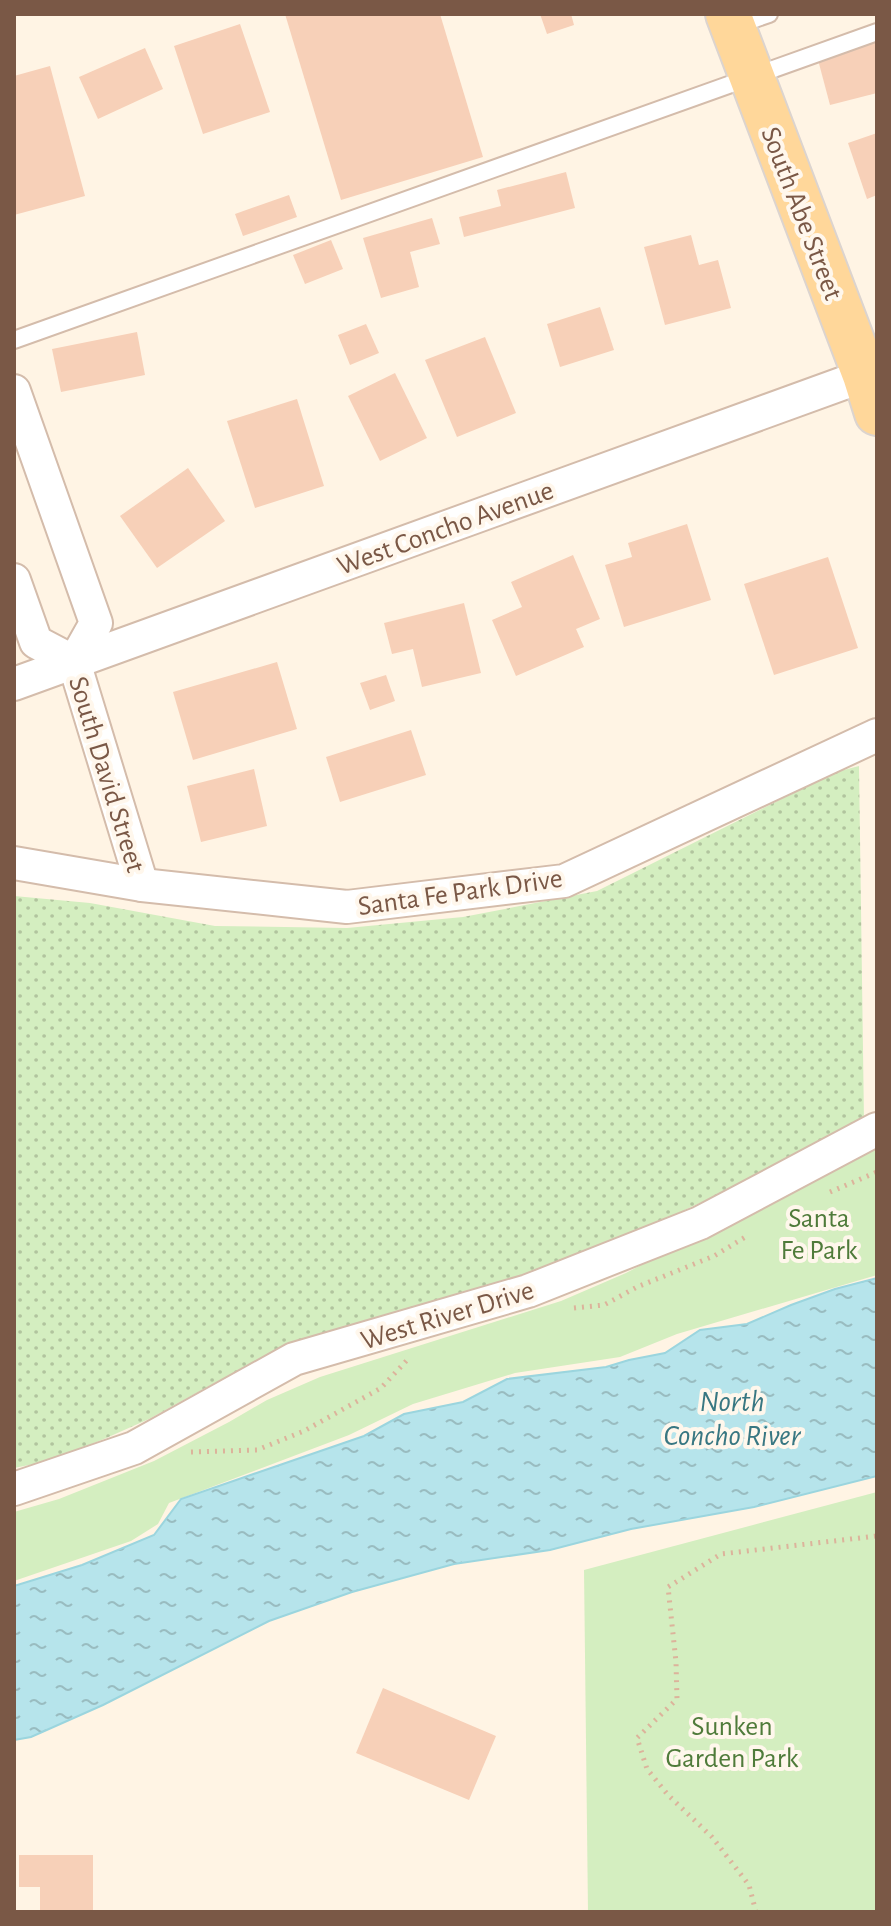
<svg xmlns="http://www.w3.org/2000/svg" width="891" height="1926" font-family="'Alegreya Sans',sans-serif">
<style>
.grass{fill:url(#grass-dots)}
.park{fill:#d4eec0}
.water{fill:url(#water-ripples);stroke:#9bd5de;stroke-width:2}
.building{fill:#f7d0b8}
.lines{fill:none;stroke-linecap:round;stroke-linejoin:round}
.service-casing{stroke:#d4bcab;stroke-width:20}
.minor-casing{stroke:#d4bcab;stroke-width:36}
.primary-casing{stroke:#dcd4cf;stroke-width:48}
.path{stroke:#dcb39b;stroke-width:5;stroke-dasharray:2 6;stroke-linecap:butt}
.service{stroke:#fff;stroke-width:16}
.minor{stroke:#fff;stroke-width:32}
.primary{stroke:#ffd79a;stroke-width:44}
.labels{text-anchor:middle;stroke-width:8;stroke-linejoin:round;paint-order:stroke}
.street-label{font-size:28px;fill:#7a5846;stroke:#fff7ec}
.park-label{font-size:28px;fill:#4f7b3a;stroke:#fff7ec}
.water-label{font-size:30px;font-style:italic;fill:#387782;stroke:#fff7ec}
</style>
<defs>
<pattern id="grass-dots" width="8" height="8" patternUnits="userSpaceOnUse" patternTransform="scale(2)"><rect width="8" height="8" fill="#d4eec0"/><path d="M2 2h.1M6 6h.1" fill="none" stroke="#b1c49e" stroke-width="1.8" stroke-linecap="round"/></pattern>
<pattern id="water-ripples" width="26" height="14" patternUnits="userSpaceOnUse" patternTransform="scale(2)"><rect width="26" height="14" fill="#b6e4eb"/><path d="M2 4q2-2 4 0t4 0M15 11q2-2 4 0t4 0" fill="none" stroke="#99bcc0"/></pattern>
</defs>
<rect width="100%" height="100%" fill="#fff4e4"/>
<path class="grass" d="M859 766 864 1121 815 1150 652 1225 530 1272 432 1304 220 1380 149 1419 104 1439 49 1461 14 1468V896L90 903 215 926 347 928 463 917 597 891 836 772Z"/>
<g class="park">
<path d="M877 1147V1275L677 1334 620 1357 515 1373 413 1404 349 1435 169 1503 158 1524 131 1541 14 1581V1512L59 1499 154 1461 229 1422 267 1400 320 1377 561 1301 626 1273 856 1153Z"/>
<path d="M877 1492V1912H588L584 1570Z"/>
</g>
<path class="water" d="M877 1278V1476L754 1507 631 1529 550 1550 454 1564 352 1592 269 1621 103 1705 31 1737 14 1740V1586L82 1565 154 1535 181 1499 364 1436 404 1414 463 1402 507 1379 606 1367 629 1360 665 1353 700 1330 747 1324 791 1305 835 1289Z"/>
<g class="building">
<path d="M285 14H440L483 157 341 200Z"/>
<path d="M540 14H571L574 25 547 34Z"/>
<path d="M240 24 270 112 203 134 174 46Z"/>
<path d="M877 40V93L830 105 817 56Z"/>
<path d="M145 48 163 89 98 119 79 77Z"/>
<path d="M50 66 85 196 14 215V76Z"/>
<path d="M877 133V195L867 199 848 143Z"/>
<path d="M566 172 575 208 464 237 459 217 501 206 497 190Z"/>
<path d="M289 195 297 217 243 236 235 214Z"/>
<path d="M432 218 440 244 410 252 419 287 381 298 363 238Z"/>
<path d="M691 235 699 265 718 260 731 308 665 325 644 247Z"/>
<path d="M331 240 343 269 305 284 293 255Z"/>
<path d="M600 307 614 350 560 367 547 324Z"/>
<path d="M366 324 379 353 350 365 338 335Z"/>
<path d="M137 332 145 375 61 392 52 349Z"/>
<path d="M485 337 516 413 457 437 425 360Z"/>
<path d="M395 373 427 438 380 461 348 396Z"/>
<path d="M297 399 324 486 255 508 227 421Z"/>
<path d="M188 468 225 521 157 568 120 516Z"/>
<path d="M687 524 711 600 624 627 605 565 632 557 628 543Z"/>
<path d="M573 555 600 619 576 629 584 647 516 676 492 620 522 607 511 582Z"/>
<path d="M828 557 858 648 774 675 744 584Z"/>
<path d="M464 603 481 673 422 687 413 649 392 654 384 623Z"/>
<path d="M277 662 297 729 193 760 173 692Z"/>
<path d="M386 675 395 701 370 710 360 683Z"/>
<path d="M411 730 426 775 340 802 326 757Z"/>
<path d="M254 769 267 826 201 842 187 786Z"/>
<path d="M383 1688 496 1736 469 1800 356 1753Z"/>
<path d="M19 1855H93V1912H40V1887H19Z"/>
</g>
<g class="lines">
<g class="service-casing">
<g id="service">
<path d="M734 26 769 14"/>
<path d="M14 340 877 32"/>
</g>
</g>
<g class="minor-casing">
<g id="minor">
<path d="M14 391 96 623 74 662"/>
<path d="M14 580 36 642 74 662 142 885"/>
<path d="M14 684 877 371"/>
<path d="M14 863 142 885 347 907 564 881 877 735"/>
<path d="M14 1489 134 1448 294 1359 528 1291 700 1223 877 1129"/>
</g>
</g>
<g class="primary-casing">
<path id="primary" d="M728 14 865 375 877 413"/>
</g>
<g class="path">
<path d="M830 1192 877 1172"/>
<path d="M574 1308 604 1305 637 1287 714 1256 747 1236"/>
<path d="M191 1452 257 1450 304 1431 381 1388 409 1358"/>
<path d="M756 1912 749 1885 712 1837 668 1795 647 1769 637 1738 677 1699 676 1662 668 1587 721 1554 877 1536"/>
</g>
<use href="#service" class="service"/>
<use href="#minor" class="minor"/>
<use href="#primary" class="primary"/>
</g>
<g class="labels">
<g class="street-label">
<text transform="translate(803 213) rotate(69)" y="10">South Abe Street</text>
<text transform="translate(445 527) rotate(-20)" y="10">West Concho Avenue</text>
<text transform="translate(108 774) rotate(73)" y="10">South David Street</text>
<text transform="translate(460 891) rotate(-8)" y="10">Santa Fe Park Drive</text>
<text transform="translate(447 1314) rotate(-17)" y="10">West River Drive</text>
</g>
<g class="park-label">
<text x="819" y="1227">Santa<tspan x="819" dy="32">Fe Park</tspan></text>
<text x="732" y="1735">Sunken<tspan x="732" dy="32">Garden Park</tspan></text>
</g>
<g class="water-label">
<text x="732" y="1411">North<tspan x="732" dy="34">Concho River</tspan></text>
</g>
</g>
<rect width="891" height="1926" fill="none" stroke="#7a5846" stroke-width="32"/>
</svg>
